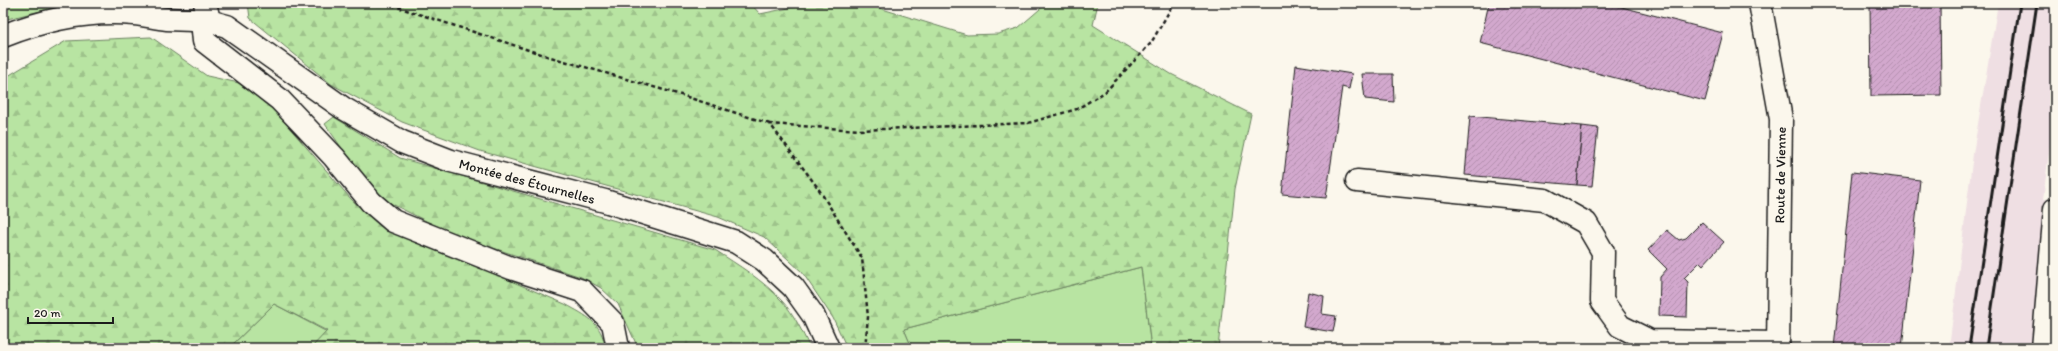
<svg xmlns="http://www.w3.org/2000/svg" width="2058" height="351" font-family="Itim,sans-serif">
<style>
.built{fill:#efdfe3}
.grass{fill:#b8e4a2;stroke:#6a805f}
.forest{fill:url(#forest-firs);stroke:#6a805f}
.building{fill:url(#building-hatch);stroke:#1c1c1c}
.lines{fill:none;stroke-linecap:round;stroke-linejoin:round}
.minor-casing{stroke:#1c1c1c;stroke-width:25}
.path{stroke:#1c1c1c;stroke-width:2.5;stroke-dasharray:4 3;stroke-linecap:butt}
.minor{stroke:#fbf7ec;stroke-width:22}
.rail{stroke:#1c1c1c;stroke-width:3}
.labels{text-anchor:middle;stroke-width:4;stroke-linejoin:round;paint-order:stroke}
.street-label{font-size:14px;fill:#1c1c1c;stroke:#fbf7ec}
</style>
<defs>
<pattern id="forest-firs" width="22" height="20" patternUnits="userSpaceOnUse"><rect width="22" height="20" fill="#b8e4a2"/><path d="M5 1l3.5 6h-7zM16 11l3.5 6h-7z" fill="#9ec38b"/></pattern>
<pattern id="building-hatch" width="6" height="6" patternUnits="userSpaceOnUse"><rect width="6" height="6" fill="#d2a8cd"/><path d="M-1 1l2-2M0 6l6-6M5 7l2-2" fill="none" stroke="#b490af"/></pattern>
</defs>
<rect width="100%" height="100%" fill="#fbf7ec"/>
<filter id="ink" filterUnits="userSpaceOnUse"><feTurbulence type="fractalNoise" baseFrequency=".025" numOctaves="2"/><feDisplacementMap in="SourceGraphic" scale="8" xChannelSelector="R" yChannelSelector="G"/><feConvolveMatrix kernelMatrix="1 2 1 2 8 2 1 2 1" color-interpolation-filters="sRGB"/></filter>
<g filter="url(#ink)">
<path class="built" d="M1998 3H2055V106L2043 199 2055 200V348H1949L1973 154Z"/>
<g class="grass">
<path d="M3 3H87L53 8 3 20Z"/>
<path d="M1141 267 1151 348H912L904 329Z"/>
<path d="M274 304 327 332 311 348H229Z"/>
</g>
<g class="forest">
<path d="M248 3H750L760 14 813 3 866 4 967 35 998 34 1018 28 1047 3H1098L1093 25 1171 74 1251 114 1235 189 1218 348H1151L1141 267 904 329 912 348H847L833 318 802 272 764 237 718 217 480 151 402 122 331 84 250 18Z"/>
<path d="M151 37 207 76 239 83 275 111 351 199 365 212 396 232 565 304C588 317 600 321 606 348H311L327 331 274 304 229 348H3V79L66 41Z"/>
<path d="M334 117 400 158 715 250C738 265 763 280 782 301 794 314 802 331 810 348H638L618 304 601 288 581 277 454 235 388 202 364 180 325 124Z"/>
</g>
<g class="building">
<path d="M1489 3H1606L1723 33 1705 101 1480 43Z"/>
<path d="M1870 3H1940L1941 95 1871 96Z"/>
<path d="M1296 65 1352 74 1349 89 1342 87 1326 198 1282 194Z"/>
<path d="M1362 74H1393L1394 102 1365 99Z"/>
<path d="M1470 116 1582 126 1577 185 1465 175Z"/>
<path d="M1582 126 1598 128 1592 186 1577 185Z"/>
<path d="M1852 172 1920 180 1902 348H1834Z"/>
<path d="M1702 222 1724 242 1703 265 1700 262 1684 278 1688 282 1687 317 1659 316 1660 277 1667 269 1648 250 1667 230 1679 240 1686 238Z"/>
<path d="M1308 292 1324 296 1322 314 1336 316 1333 332 1303 327Z"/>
</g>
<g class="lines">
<g class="minor-casing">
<g id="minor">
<path d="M205 3 209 20 203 31 204 41 279 99 334 157 371 202 393 221 511 268 582 291 613 323 618 348"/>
<path d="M1760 3 1781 119 1778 348"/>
<path d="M3 36C44 20 90 10 134 14 145 15 156 18 167 19 189 20 206 19 227 26L343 108 402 142 451 161 605 201 736 242 764 260 793 287 813 315 828 348"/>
<path d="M1357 181 1545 200 1586 223 1603 252 1602 301 1620 326 1650 341 1778 343"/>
<path d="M2043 348 2055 209"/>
</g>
</g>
<g class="path">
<path d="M385 3 547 56 681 95 770 124"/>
<path d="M865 348 868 317 862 258 818 188 770 124 859 130 1028 123 1077 109 1105 92 1151 43 1174 3"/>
</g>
<use href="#minor" class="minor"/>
<g class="rail">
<path d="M1969 348 2020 3"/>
<path d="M1986 348 2037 3"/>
</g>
</g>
</g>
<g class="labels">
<g class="street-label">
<text transform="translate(1780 175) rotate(-89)" y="5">Route de Vienne</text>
<text transform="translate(527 181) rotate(15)" y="5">Montée des Étournelles</text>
</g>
</g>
<rect width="2058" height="351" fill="none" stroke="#fbf7ec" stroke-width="16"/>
<rect x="8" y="8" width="2042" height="335" fill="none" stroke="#1c1c1c" stroke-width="1.5" filter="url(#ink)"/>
<path d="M28 317v6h85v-6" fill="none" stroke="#1c1c1c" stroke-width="2"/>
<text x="34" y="317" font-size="12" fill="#1c1c1c" stroke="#fbf7ec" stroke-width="3" paint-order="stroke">20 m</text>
</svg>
